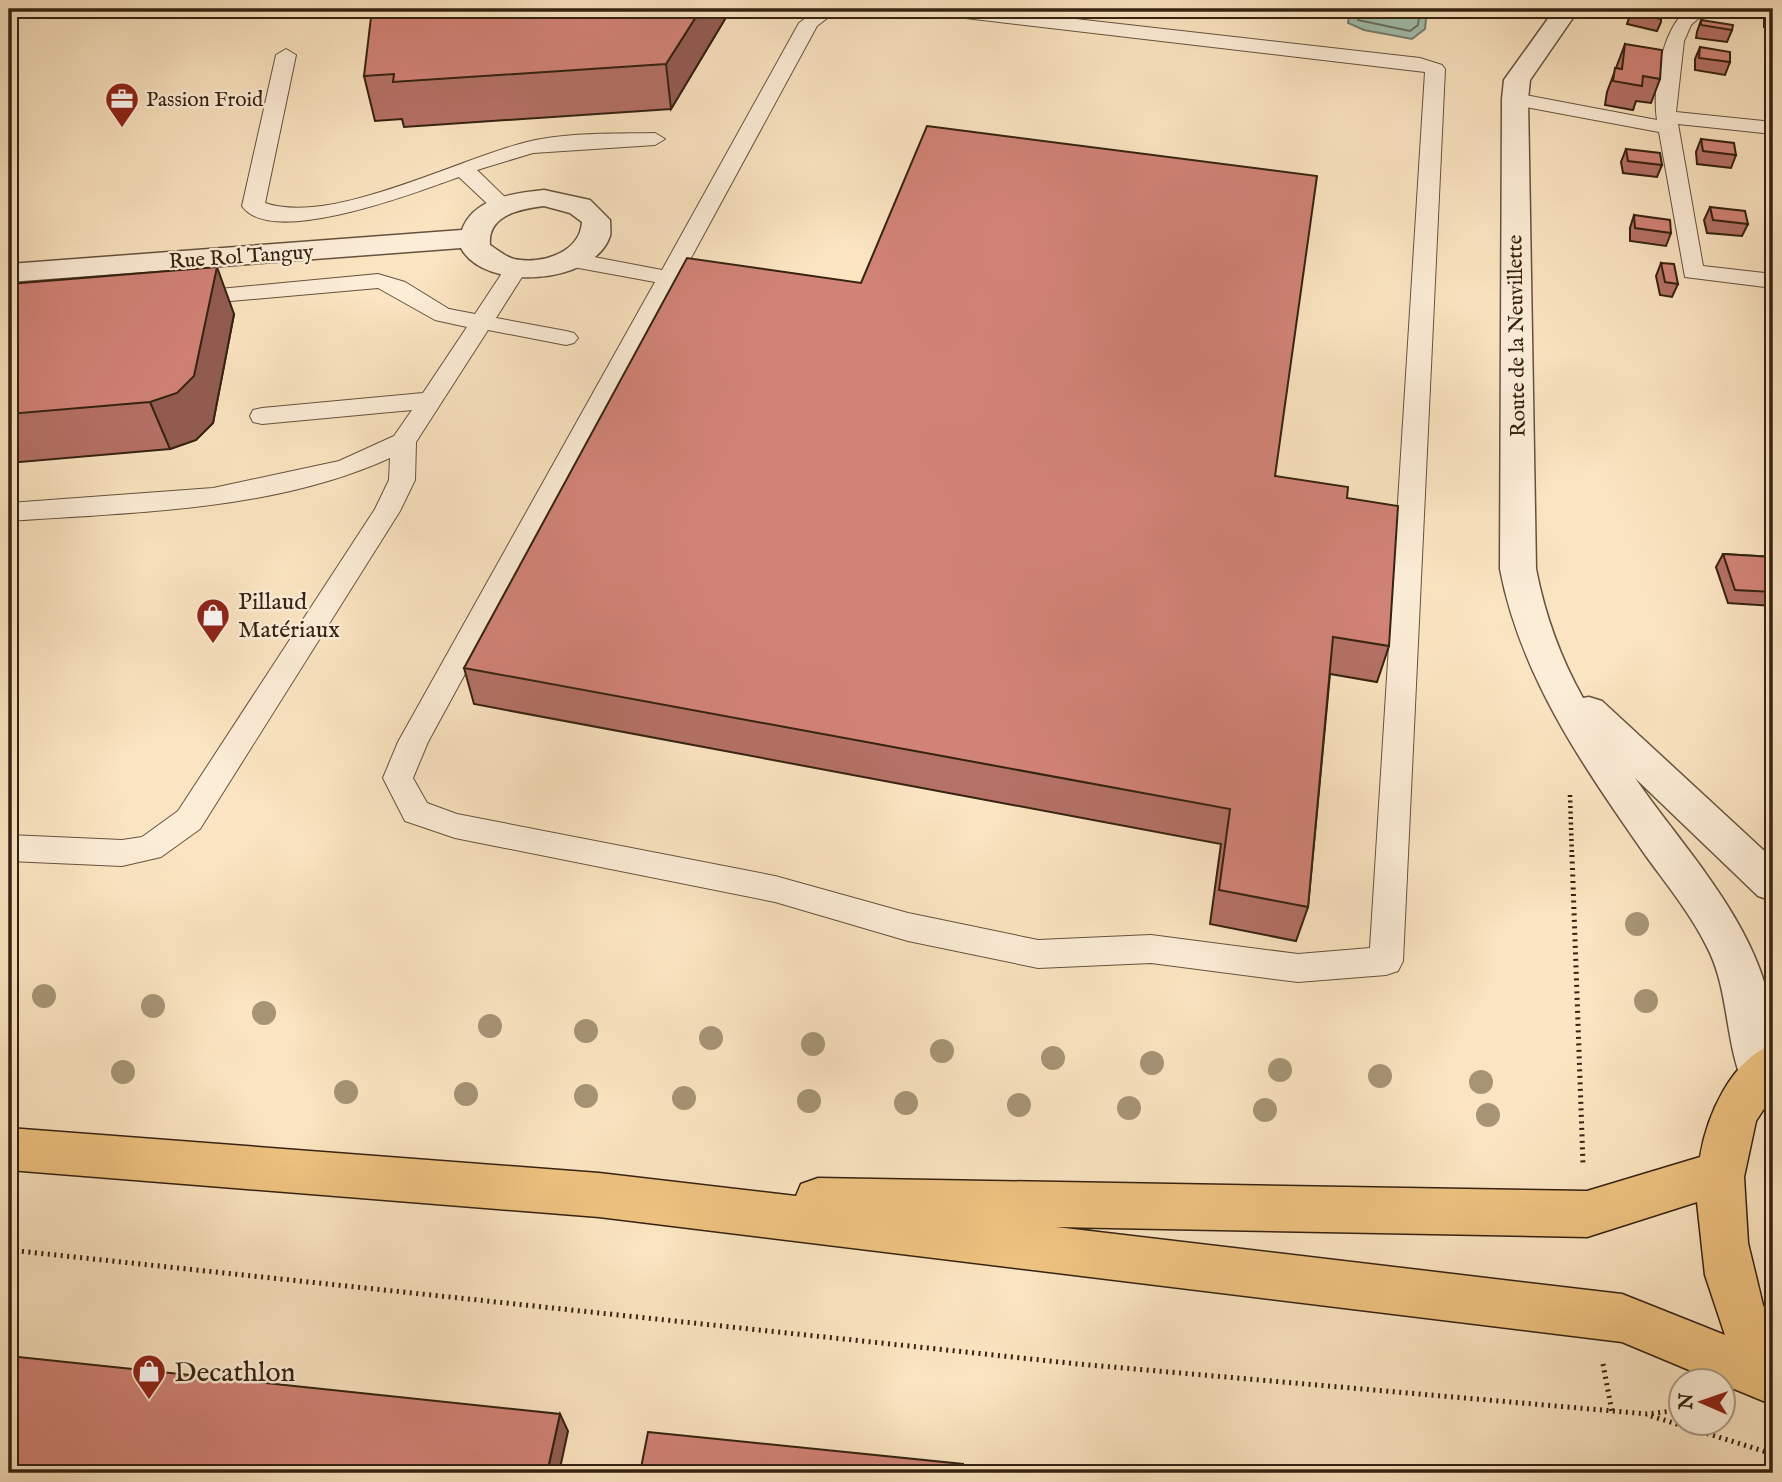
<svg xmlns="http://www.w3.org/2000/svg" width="1782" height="1482" font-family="'IM FELL English',serif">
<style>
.water{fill:#a0bfad;stroke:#75806f;stroke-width:2}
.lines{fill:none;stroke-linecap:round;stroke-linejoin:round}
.shore{stroke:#6a705f;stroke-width:2}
.service-casing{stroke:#66523d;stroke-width:2}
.minor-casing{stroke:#66523d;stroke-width:3}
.primary-casing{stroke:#352211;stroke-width:3}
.path-far1{stroke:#352211;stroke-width:4.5;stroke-dasharray:2 3.5;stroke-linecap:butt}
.path{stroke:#352211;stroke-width:5;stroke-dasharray:2 4.5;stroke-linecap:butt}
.service{fill:#fcedd7;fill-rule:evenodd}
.minor{fill:#fcedd7;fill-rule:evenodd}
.primary{fill:#eec280;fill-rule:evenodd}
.tree{fill:#a69475}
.wall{fill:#b57166;stroke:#352211;stroke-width:2}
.shaded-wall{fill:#935c53;stroke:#352211;stroke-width:2}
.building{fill:#d28377;stroke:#352211;stroke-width:2}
.labels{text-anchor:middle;stroke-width:5;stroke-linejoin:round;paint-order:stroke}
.far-poi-label{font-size:21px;fill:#352211;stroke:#fcedd7;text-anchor:start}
.far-street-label{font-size:21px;fill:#352211;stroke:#fcedd7}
.poi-label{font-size:24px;fill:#352211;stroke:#fcedd7;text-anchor:start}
.near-poi-label{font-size:28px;fill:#352211;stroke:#fcedd7;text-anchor:start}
</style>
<rect width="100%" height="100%" fill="#fbe4c1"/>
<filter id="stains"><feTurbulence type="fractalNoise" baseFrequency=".00286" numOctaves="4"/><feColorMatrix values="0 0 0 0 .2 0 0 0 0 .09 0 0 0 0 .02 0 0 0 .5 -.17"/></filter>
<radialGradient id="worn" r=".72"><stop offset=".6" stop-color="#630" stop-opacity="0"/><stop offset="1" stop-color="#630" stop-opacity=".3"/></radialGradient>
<path class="water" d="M1350 9H1427L1425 29 1412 39 1364 30 1348 23Z"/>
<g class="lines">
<path class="shore" d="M1357 9 1358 20 1410 31 1418 25 1420 9"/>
<g class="service-casing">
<g id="service">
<path d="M818 9H839L817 26 428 742 413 778 427 803 457 814 775 876 908 913 1038 940 1151 935 1298 954 1370 948 1425 72 940 15 931 9H987L1420 58 1442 65 1445 69 1403 961 1398 971 1386 975 1298 982 1151 963 1038 968 908 941 775 902 455 838 405 821 383 778 398 742 655 282 573 267 562 260 573 253 662 270 799 23Z"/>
<path d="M1688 9H1709L1691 25 1684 41 1676 112 1773 122V134L1678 124 1703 266 1773 274V288L1685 277 1659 132 1515 105 1505 99 1515 93 1657 120C1652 88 1662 28 1688 9Z"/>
<path d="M286 49 296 55 265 203C332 226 457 159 527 142 568 132 613 134 655 133L665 139 655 145 533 153 477 170 514 206 503 213 495 211 459 177C420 191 271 249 242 206L276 55Z"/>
<path d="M516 262 527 269 496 318 566 331 574 333 578 338 574 343 566 345 488 330 416 442 415 480 400 511 200 829 161 857 122 866 9 861V835L122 840 142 837 178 811 375 509 389 480 390 458C274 511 134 512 9 521V503L213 488 339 461 394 436 412 410 262 424 253 422 250 416 253 410 262 408 423 393 467 327 435 320 378 288 185 305 177 303 173 298 177 293 378 274 405 282 449 309 475 314 508 264Z"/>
</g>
</g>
<g class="minor-casing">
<g id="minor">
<path d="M1555 9H1579L1530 80 1528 99 1536 569C1545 615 1560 657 1583 698L1589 697 1602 701 1773 859V901L1758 896 1635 778C1687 853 1759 925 1773 1019 1776 1042 1773 1067 1773 1090L1761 1094 1745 1088C1724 1043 1730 989 1706 945 1690 913 1667 885 1646 856 1584 767 1521 678 1500 569L1502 99 1504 80Z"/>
<path d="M544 190 590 200 610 220C610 225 611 232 610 236 594 285 484 292 461 248L9 282V264L462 230C473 198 515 193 544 190ZM544 206 570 213 582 222C580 253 541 265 514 259 506 257 498 250 490 245 487 215 520 209 544 206Z"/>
</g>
</g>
<g class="primary-casing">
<path id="primary" d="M1773 1044V1095L1756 1121 1744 1177 1748 1243 1763 1305 1773 1326V1405L1722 1384V1380H1713L1622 1342 599 1217 9 1170V1128L599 1173 796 1196 801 1184 818 1178 1587 1191 1700 1157C1707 1115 1731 1060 1773 1044ZM1697 1202 1705 1275 1725 1335 1622 1294 1056 1227 1587 1237Z"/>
</g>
<path class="path-far1" d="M1570 795 1572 857"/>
<g class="path">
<path d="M1572 855 1583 1164"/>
<path d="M9 1250 1078 1364 1647 1414 1680 1410"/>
<path d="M1603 1364 1612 1412"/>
<path d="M1651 1416 1773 1454"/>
</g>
<use href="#service" class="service"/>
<use href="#minor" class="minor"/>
<use href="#primary" class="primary"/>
</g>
<g class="tree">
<circle cx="1637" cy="924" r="12"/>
<circle cx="44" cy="996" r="12"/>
<circle cx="1646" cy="1001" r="12"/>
<circle cx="153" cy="1006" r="12"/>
<circle cx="264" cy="1013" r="12"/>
<circle cx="490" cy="1026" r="12"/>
<circle cx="586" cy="1031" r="12"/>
<circle cx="711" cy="1038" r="12"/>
<circle cx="813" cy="1044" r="12"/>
<circle cx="942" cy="1051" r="12"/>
<circle cx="1053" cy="1058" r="12"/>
<circle cx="1152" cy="1063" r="12"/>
<circle cx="1280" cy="1070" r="12"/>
<circle cx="123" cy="1072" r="12"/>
<circle cx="1380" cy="1076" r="12"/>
<circle cx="1481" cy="1082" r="12"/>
<circle cx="346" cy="1092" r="12"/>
<circle cx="466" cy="1094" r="12"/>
<circle cx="586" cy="1096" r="12"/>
<circle cx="684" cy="1098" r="12"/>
<circle cx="809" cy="1101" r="12"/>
<circle cx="906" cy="1103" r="12"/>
<circle cx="1019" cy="1105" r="12"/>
<circle cx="1129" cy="1108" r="12"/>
<circle cx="1265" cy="1110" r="12"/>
<circle cx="1488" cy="1115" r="12"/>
</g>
<g class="wall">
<path d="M731 9 671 109 404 127 402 119 375 121 364 76Z"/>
<path d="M1661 9V22L1657 31 1627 24 1631 12Z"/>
<path d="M1768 9H1773V28L1764 27V17Z"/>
<path d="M1701 20 1732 30 1727 42 1696 38 1697 32Z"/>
<path d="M1625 44 1660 79 1651 103 1636 101 1633 110 1605 105 1607 92Z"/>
<path d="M1700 47 1730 62 1725 75 1695 70V59Z"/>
<path d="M1770 58H1773V82L1765 80V70Z"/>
<path d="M1701 139 1736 155 1731 168 1697 164 1696 152Z"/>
<path d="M1626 149 1662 165 1657 177 1623 173 1621 162Z"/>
<path d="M1773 153V172H1772L1770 160Z"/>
<path d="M1710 207 1748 224 1742 236 1707 233 1704 220Z"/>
<path d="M1634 215 1671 233 1666 246 1630 241V228Z"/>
<path d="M1661 263 1678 284 1672 297 1660 295 1656 276Z"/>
<path d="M9 284 234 314 213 423 196 440 170 449 9 463Z"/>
<path d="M1275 476 1347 498 1389 646 1377 682 1330 674 1308 907 1296 941 1210 924 1221 844 474 704 464 668Z"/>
<path d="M1723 554 1773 557V606L1728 603 1716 567Z"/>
</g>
<g class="shaded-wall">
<path d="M701 9H731L671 109 666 64Z"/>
<path d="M217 267 234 314 213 423 196 440 170 449 150 402Z"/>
<path d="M560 1414 568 1431 559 1473H547Z"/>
</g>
<g class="building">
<path d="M372 9H701L666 64 393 82 394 74 364 76Z"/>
<path d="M1633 9H1661L1666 10 1661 19 1631 12Z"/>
<rect x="1769" y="9" width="4" height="6"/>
<path d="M1701 20 1733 25 1732 30 1701 25Z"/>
<path d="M1625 44 1662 50 1660 79 1643 76 1642 86 1613 81 1615 68 1622 69Z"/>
<path d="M1700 47 1730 52V62L1699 58Z"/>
<rect x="1770" y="58" width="3" height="10"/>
<path d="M927 126 1317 176 1275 476 1348 487 1347 498 1398 506 1389 646 1333 637 1308 907 1219 890 1230 809 464 668 687 258 861 283Z"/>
<path d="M1701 139 1734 143 1736 155 1703 151Z"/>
<path d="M1626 149 1660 153 1662 165 1628 161Z"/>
<path d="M1710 207 1745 211 1748 224 1713 220Z"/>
<path d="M1634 215 1670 220 1671 233 1635 228Z"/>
<path d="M1661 263 1674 264 1678 284 1665 282Z"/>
<path d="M217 267 194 376 177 393 150 402 9 414V284Z"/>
<path d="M1723 554 1773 557V592L1735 590Z"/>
<path d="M9 1356 560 1414 547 1473H9Z"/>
<path d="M648 1432 963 1464 962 1473H640Z"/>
</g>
<defs>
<g id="office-pin" transform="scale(1.75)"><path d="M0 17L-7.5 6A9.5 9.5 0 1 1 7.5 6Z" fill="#8f2418" stroke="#fcedd7"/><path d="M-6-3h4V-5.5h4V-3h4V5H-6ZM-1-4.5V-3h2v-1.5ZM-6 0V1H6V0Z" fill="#fff"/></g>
<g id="shop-pin" transform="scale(1.75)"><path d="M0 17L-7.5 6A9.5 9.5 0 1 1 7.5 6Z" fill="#8f2418" stroke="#fcedd7"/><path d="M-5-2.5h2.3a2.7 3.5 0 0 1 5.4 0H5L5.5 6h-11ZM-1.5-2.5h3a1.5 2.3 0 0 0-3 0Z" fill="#fff"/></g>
</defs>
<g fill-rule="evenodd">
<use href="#office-pin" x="122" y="99"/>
<use href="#shop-pin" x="213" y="615"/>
<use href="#shop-pin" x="149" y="1371"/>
</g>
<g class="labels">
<g class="far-poi-label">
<text x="146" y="106">Passion Froid</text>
</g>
<g class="far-street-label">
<text transform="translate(241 256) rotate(-4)" y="7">Rue Rol Tanguy</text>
<text transform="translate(1516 336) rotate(-91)" y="7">Route de la Neuvillette</text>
</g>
<g class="poi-label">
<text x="238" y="609">Pillaud<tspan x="238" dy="28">Matériaux</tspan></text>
</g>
<g class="near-poi-label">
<text x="174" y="1381">Decathlon</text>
</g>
</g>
<rect width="1782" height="1482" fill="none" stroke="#fbe4c1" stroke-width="35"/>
<rect x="10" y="10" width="1761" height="1461" fill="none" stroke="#352211" stroke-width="3.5"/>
<rect x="18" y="18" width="1747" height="1447" fill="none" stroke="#352211" stroke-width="2"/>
<g transform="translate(1702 1402) rotate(272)"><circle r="33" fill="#fcedd7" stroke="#ac9c88" stroke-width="2"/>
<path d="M0-5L12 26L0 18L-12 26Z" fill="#8f2418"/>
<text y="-10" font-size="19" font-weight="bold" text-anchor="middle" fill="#352211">N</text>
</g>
<rect width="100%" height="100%" filter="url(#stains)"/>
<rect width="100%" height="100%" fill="url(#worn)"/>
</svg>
